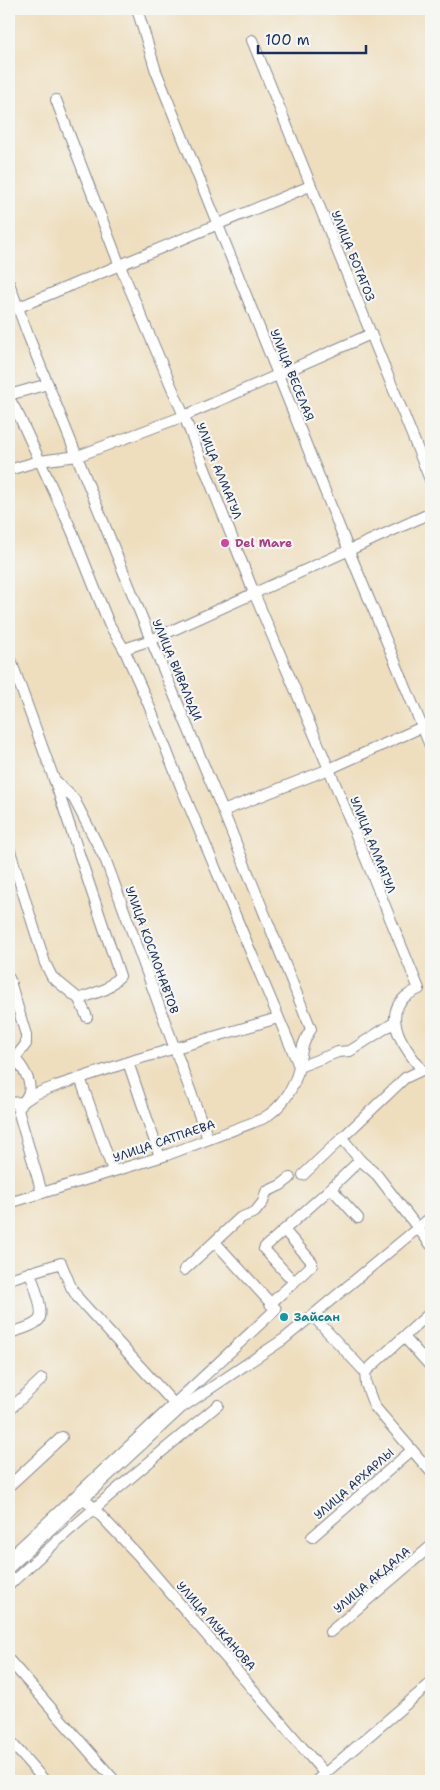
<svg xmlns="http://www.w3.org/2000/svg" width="440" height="1790" font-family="'Shantell Sans',sans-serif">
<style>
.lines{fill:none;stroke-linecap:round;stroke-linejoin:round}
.minor-casing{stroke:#84868e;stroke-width:12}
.minor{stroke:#fff;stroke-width:10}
.hotel-dot{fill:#d1479c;stroke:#f6f6f2;stroke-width:2}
.culture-dot{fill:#0f9aa8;stroke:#f6f6f2;stroke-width:2}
.labels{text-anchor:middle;stroke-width:4.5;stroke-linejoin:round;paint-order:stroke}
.street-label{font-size:12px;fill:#1b2f5e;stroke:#f6f6f2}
.hotel-label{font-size:12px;font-weight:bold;fill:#b23c85;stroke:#f6f6f2;text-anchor:start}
.culture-label{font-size:12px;font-weight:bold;fill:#0d838f;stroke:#f6f6f2;text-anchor:start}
</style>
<rect width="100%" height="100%" fill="#f6f6f2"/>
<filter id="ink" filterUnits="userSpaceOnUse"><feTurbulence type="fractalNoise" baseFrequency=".02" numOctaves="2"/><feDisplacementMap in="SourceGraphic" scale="10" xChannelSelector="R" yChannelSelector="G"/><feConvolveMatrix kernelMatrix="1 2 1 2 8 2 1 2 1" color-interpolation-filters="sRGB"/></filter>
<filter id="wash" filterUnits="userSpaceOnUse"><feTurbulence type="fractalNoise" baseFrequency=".0096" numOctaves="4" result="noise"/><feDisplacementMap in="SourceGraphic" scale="20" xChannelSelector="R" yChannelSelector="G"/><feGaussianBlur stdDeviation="1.12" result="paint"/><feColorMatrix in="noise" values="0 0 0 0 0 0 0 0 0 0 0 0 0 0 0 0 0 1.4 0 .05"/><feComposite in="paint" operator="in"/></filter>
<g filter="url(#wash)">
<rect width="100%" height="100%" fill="#eedebe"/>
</g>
<g filter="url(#ink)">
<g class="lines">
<g class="minor-casing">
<g id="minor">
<path d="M137 9 156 71 349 551 431 748"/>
<path d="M252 40 431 482"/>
<path d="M56 100 120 266 184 416 254 593 329 769 419 989C414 991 409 994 405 997 380 1018 408 1052 422 1070L405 1078 342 1138"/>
<path d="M9 283 28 335 151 640 223 811 311 1029C302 1043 302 1050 299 1066 295 1088 282 1108 262 1119L167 1155 9 1203"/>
<path d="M19 307 310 186"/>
<path d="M9 395 48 384"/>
<path d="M9 398 20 418 72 531 109 624 124 649 148 703 181 787 299 1066"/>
<path d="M9 470 39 461 78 456 184 416 371 334"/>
<path d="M124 649 151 640 431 513"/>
<path d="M9 655 54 779 120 976 106 989 79 999"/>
<path d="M54 779 74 799 106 861 208 1139"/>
<path d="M223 811 329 769 431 723"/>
<path d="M9 848 45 963 52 977 79 999 87 1017"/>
<path d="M9 978 26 1035V1044L15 1058"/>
<path d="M9 1053C18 1060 33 1080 29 1092 27 1098 21 1105 18 1110L42 1193"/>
<path d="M128 1062 160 1157"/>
<path d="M299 1067 338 1052 350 1051 395 1022"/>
<path d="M80 1078 113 1171"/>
<path d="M9 1103 23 1102 35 1094 56 1086 138 1059 278 1018"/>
<path d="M303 1175 342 1138 360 1160 377 1175 431 1245"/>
<path d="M331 1188 360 1160"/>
<path d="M284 1230 312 1262V1265L294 1282"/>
<path d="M184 1270 240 1218 255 1212 263 1202 266 1192 281 1185 290 1178"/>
<path d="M9 1279 61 1263 71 1287 78 1298 177 1407"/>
<path d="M270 1304 294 1282 264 1249 265 1247 331 1188 358 1218"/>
<path d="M313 1316 365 1372 366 1384 374 1406 431 1472"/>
<path d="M9 1333C18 1330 31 1328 38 1321 46 1314 33 1282 30 1272"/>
<path d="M404 1337 431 1367"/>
<path d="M365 1372 431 1312"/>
<path d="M9 1410 42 1379"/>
<path d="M9 1486 62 1437"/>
<path d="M84 1498 138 1555 325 1774"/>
<path d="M312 1537 412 1450"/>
<path d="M9 1558 276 1309 215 1242"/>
<path d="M9 1568 181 1408 284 1339 431 1217"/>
<path d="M9 1585C76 1522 147 1464 218 1405"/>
<path d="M330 1632 431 1546"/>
<path d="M9 1660 115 1781"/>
<path d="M9 1740 45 1781"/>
<path d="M316 1781 431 1683"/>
</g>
</g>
<use href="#minor" class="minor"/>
</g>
</g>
<circle class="hotel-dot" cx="225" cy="543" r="5"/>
<circle class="culture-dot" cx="284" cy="1317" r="5"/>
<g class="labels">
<g class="street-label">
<text transform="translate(353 256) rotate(68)" y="4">УЛИЦА БОТАГОЗ</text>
<text transform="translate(292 375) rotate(68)" y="4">УЛИЦА ВЕСЕЛАЯ</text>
<text transform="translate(219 471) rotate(68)" y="4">УЛИЦА АЛМАГУЛ</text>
<text transform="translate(177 670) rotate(67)" y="4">УЛИЦА ВИВАЛЬДИ</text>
<text transform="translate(373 845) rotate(68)" y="4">УЛИЦА АЛМАГУЛ</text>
<text transform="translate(152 950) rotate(70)" y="4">УЛИЦА КОСМОНАВТОВ</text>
<text transform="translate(164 1141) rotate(-19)" y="4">УЛИЦА САТПАЕВА</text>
<text transform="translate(354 1484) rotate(-41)" y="4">УЛИЦА АРХАРЛЫ</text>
<text transform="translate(372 1580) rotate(-40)" y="4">УЛИЦА АКДАЛА</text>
<text transform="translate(216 1626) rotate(49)" y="4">УЛИЦА МУКАНОВА</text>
</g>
<g class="hotel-label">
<text x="235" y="547">Del Mare</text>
</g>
<g class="culture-label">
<text x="294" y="1321">Зайсан</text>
</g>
</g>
<rect width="440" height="1790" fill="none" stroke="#f6f6f2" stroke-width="30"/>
<path d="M258 45v8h108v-8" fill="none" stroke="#1b2f5e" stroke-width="2.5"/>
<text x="265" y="45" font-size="15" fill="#1b2f5e" stroke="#f6f6f2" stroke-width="4" paint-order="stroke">100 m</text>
</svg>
